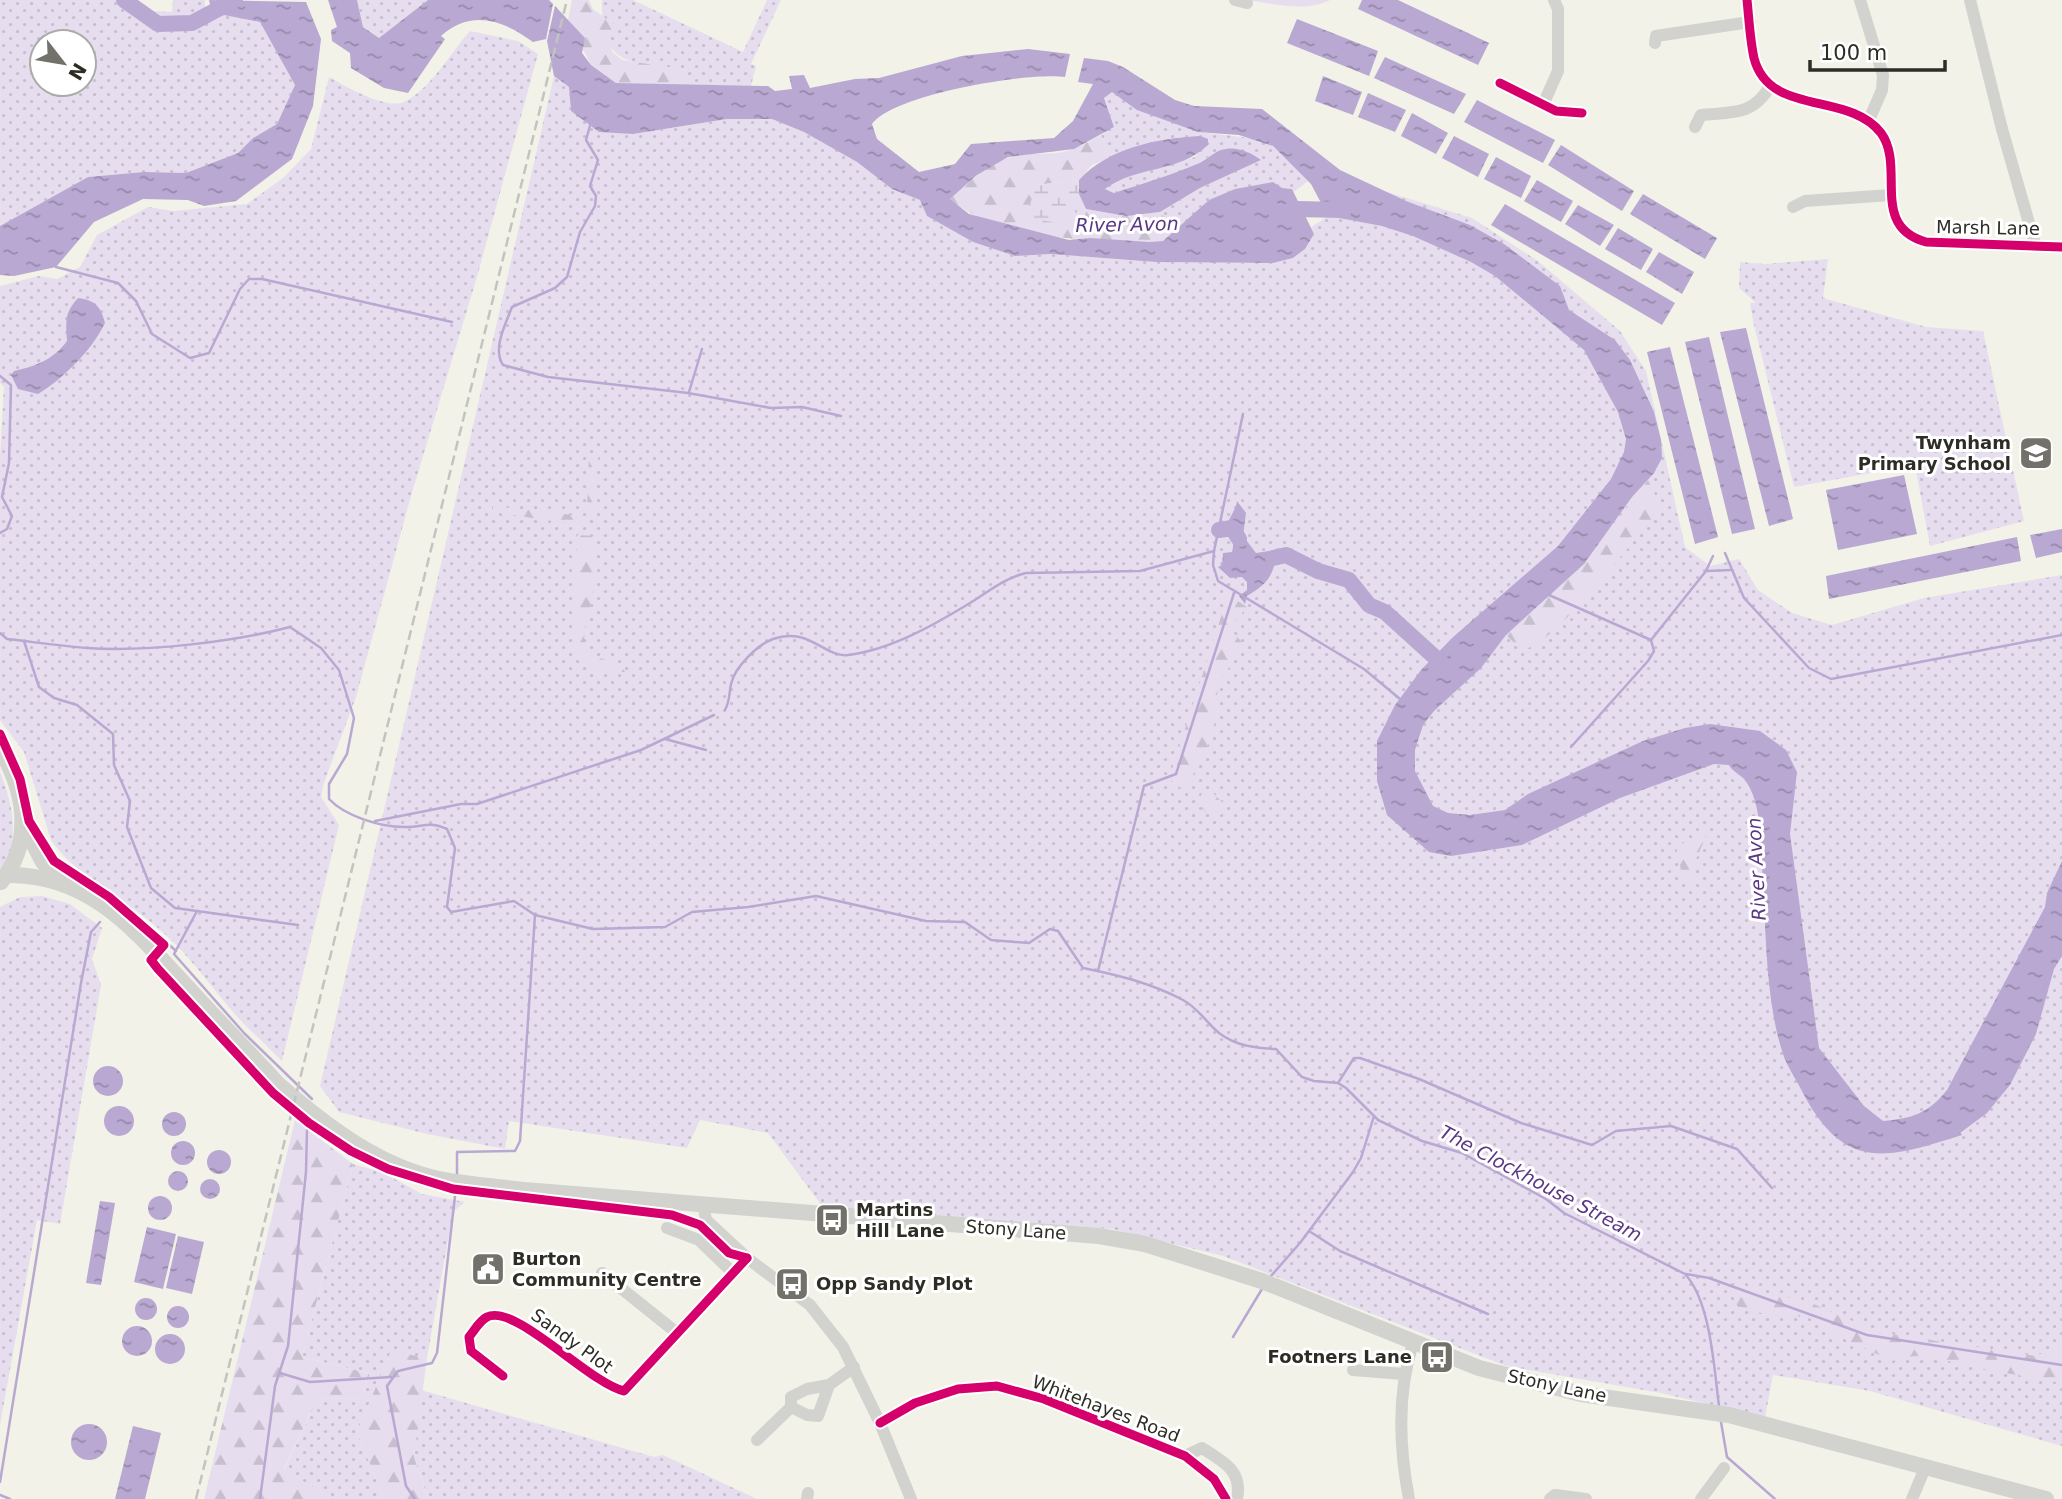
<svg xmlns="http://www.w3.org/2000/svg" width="2062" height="1499" font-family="'DejaVu Sans',sans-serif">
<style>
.grass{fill:url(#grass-dots);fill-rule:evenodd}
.forest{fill:url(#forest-firs)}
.wetland{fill:url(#wetland-marsh)}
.park{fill:#e6deef}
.water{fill:url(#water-ripples)}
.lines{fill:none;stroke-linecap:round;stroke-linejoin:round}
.stream{stroke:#b9a8d2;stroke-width:2.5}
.river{stroke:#b9a8d2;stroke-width:16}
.minor{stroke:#d2d2cf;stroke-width:12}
.major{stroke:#d2d2cf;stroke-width:16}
.rail{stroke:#c3c3c0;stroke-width:2.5;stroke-dasharray:10 5;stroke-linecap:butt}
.cycleway-casing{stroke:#fff;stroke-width:13}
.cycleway{stroke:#d6006c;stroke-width:9}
.labels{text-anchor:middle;stroke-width:6;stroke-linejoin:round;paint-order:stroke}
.street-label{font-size:18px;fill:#2d2d26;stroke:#fff}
.poi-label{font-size:18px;font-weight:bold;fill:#2d2d26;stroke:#fff;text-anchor:start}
.water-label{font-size:19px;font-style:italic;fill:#5a3785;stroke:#fff}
</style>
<defs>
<pattern id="grass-dots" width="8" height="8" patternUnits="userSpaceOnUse" patternTransform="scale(1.75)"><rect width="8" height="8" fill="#e6deef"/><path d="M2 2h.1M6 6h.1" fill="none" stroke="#c6bfcd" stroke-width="1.8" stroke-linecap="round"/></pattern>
<pattern id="forest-firs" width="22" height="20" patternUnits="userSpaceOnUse" patternTransform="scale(1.75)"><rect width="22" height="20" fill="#e6deef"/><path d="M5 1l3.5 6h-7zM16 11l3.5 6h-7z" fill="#c6bfcd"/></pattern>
<pattern id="wetland-marsh" width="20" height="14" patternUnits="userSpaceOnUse" patternTransform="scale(1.75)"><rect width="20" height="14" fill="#e6deef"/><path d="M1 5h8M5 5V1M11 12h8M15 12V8" fill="none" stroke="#c6bfcd"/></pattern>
<pattern id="water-ripples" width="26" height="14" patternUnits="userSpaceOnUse" patternTransform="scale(1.75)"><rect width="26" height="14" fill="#b9a8d2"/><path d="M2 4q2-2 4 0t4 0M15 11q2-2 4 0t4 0" fill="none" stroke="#9789aa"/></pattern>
</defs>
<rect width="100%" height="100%" fill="#f2f2e8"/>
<g class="grass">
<path d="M0 0H124L138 10 172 12 173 0H205V12L191 21 205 22 224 15 260 22 295 85 277 124 253 138 238 153 186 173 144 172 88 177 0 226ZM42 42H84V84H42Z"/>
<path d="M357 0H428L379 38 363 27Z"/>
<path d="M602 0H633L743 52 767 0H781L751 64 756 66 751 86 687 85V70C632 61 600 70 602 0Z"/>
<path d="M470 31 518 41 538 54 477 277 411 496 356 697 324 783 321 797 339 825 282 1061C266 1045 248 1029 233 1012 208 983 188 953 158 928 124 898 77 878 51 840L24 752 0 720V457L4 387 0 383V286L39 276 57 279 80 267 97 235 148 207 173 211 247 204 283 178 311 149 329 77C344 86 387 110 404 102 430 90 451 52 470 31Z"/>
<path d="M554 76 569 87 571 111 633 134 727 119H772L804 132 857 162 892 189 921 200 927 216 973 242 1015 256 1051 254 1156 262 1273 263 1293 258 1305 249 1314 234 1311 227 1328 216 1372 224 1387 192 1472 218 1538 261 1620 331 1646 371 1685 547 1710 566 1739 559 1758 590 1792 613 1832 625 1924 598 2062 575V1446L1870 1391 1773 1375 1765 1418 1661 1393 1506 1366 1223 1256 1112 1229 822 1206 768 1133 700 1120 687 1148 509 1121 505 1149 427 1134 339 1112 320 1086Z"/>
<path d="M1112 92 1198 132 1260 139 1273 146 1308 181 1294 192 1292 189 1282 188 1209 200 1175 232 1160 212 1200 188 1261 160 1214 153C1190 172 1144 183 1114 193L1104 188 1119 179 1195 157 1208 140C1186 129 1132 148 1109 158L1101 135 1114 127 1104 97Z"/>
<path d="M1828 259 1823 298 1926 327 1983 331 2024 521 1930 546 1915 465 1794 487 1753 321 1750 303H1756L1739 288 1740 262 1765 264Z"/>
<path d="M0 772C13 804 21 842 0 873Z"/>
<path d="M42 896 70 904 102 928 92 959 101 985 60 1224 37 1220 0 1425V907L20 897Z"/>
<path d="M353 1164 384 1173 422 1194 465 1202 453 1212 427 1358 391 1352 357 1432 384 1499H332L284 1470 318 1398 362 1399 368 1373 302 1357Z"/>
<path d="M421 1390 654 1457 663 1455 757 1499H428L414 1457Z"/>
</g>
<g class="forest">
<path d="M572 0H589L593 9 618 27 609 38 612 52 622 60 687 70V85L616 83 591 65 568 20Z"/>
<path d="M1101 135 1109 158 1092 165 1079 180 1036 185 1053 222 1086 209 1126 216 1160 212 1175 232 1163 241C1110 246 990 237 950 199 968 185 984 165 1007 158 1023 152 1040 155 1056 153 1072 152 1087 142 1101 135Z"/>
<path d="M589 456 598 457 594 512H587Z"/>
<path d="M1648 480 1658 501V515C1628 543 1556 645 1522 650L1506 635 1584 564Z"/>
<path d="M493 506 573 515 580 517 579 525 493 512Z"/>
<path d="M577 535 594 536C593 559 596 586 590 608 586 627 580 637 589 655L620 664 625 672H598L573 655Z"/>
<path d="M1228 595 1247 607 1235 622 1233 632 1245 646 1217 684 1218 713 1205 753 1190 780 1181 788 1169 779Z"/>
<path d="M1203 791 1214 794 1225 805 1221 815 1206 813 1198 803Z"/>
<path d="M1700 829 1706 836 1694 864 1695 884 1690 887 1683 880 1676 846 1689 841Z"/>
<path d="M295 1120 353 1164 302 1357 368 1373 362 1399 318 1398 284 1469 332 1499H204Z"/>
<path d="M1740 1287 1809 1302 1878 1332 2036 1356 2062 1344V1383L1955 1364C1935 1354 1913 1354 1892 1361L1826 1330 1808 1317 1768 1315 1737 1306 1732 1289Z"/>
<path d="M391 1351 427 1358 414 1457 428 1499H384L357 1432Z"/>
</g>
<path class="wetland" d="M1079 180V194L1086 209 1053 222 1034 219 1029 208 1036 185Z"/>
<path class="park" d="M1245 0H1330C1305 13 1272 3 1245 0Z"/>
<g class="water">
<path d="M209 0 306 2 321 39 313 106 292 159 236 201 204 206 188 200 143 199 94 222 56 267 14 276 0 275V226L88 177 144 172 186 173 238 153 253 138 277 124 295 85 260 22 224 15 205 22 189 21 211 8Z"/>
<path d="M328 0H357L363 27 379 38 428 0H549L553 4 546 39 533 42C503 20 471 9 441 36L445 39 408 93 384 88 351 68 350 53 332 41 331 30 337 27Z"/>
<path d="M1362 0H1398L1489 43 1478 65 1358 9Z"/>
<path d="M555 6 585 38 582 53 591 65 616 83 768 86 775 91 792 89 789 76 804 75 810 88 855 79 879 78 962 56 1028 49 1070 54 1065 77C1028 72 894 94 872 124L877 139 919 172 955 164 971 144 1054 138 1073 121 1093 84 1078 82 1084 58 1108 61 1123 67 1175 100 1194 106 1262 109 1340 170 1406 201 1470 225 1504 244 1560 286 1569 310 1615 340 1630 360 1654 412 1661 440 1662 458 1654 473 1632 497 1584 564 1506 635 1481 668 1434 711 1423 725 1415 750V771L1433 806 1448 813 1470 815 1505 810 1528 794 1643 741 1685 728 1710 724 1760 731 1786 750 1797 772 1790 834 1819 1048 1864 1106 1883 1121C1911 1119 1929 1113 1947 1090L2045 907 2047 893 2062 861V956L2054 969 2036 1034 2010 1085 1987 1113 1960 1133 1962 1135C1889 1158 1846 1173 1804 1095 1798 1082 1789 1070 1784 1057 1766 1006 1766 936 1763 882 1761 854 1763 807 1747 783 1743 775 1733 773 1729 765L1714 764 1620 798 1522 845 1451 856 1429 852 1387 815 1377 781V741L1395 705 1421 670 1452 638 1558 546 1611 479 1624 452 1626 439 1618 412 1584 350 1495 276 1471 262 1413 236 1382 226 1328 216 1311 184 1273 146 1239 135 1198 132 1137 110 1112 92 1104 98 1114 127 1074 149 1008 157 977 175 950 199 969 214 1069 240 1090 238 1149 242 1163 241 1209 200 1235 189 1273 182 1282 188 1292 189 1314 234 1305 249 1293 258 1273 263 1156 262 1051 254 1015 256 973 242 927 216 920 200 892 189 857 162 804 132 772 119H727L633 134 599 132 571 111 569 87 554 76 547 41Z"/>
<path d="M1297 19 1378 51 1369 76 1287 43Z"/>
<path d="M1385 57 1466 94 1454 114 1374 78Z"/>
<path d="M1323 76 1362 92 1353 115 1315 101Z"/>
<path d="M1368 93 1406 110 1395 132 1358 117Z"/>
<path d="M1477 100 1555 140 1543 163 1464 122Z"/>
<path d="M1412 113 1448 133 1436 154 1401 136Z"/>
<path d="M1200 136 1208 139V145C1179 173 1135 166 1105 189L1114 193C1142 184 1171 175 1197 164 1208 160 1214 150 1226 149 1239 147 1251 153 1261 160L1200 188 1160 212 1126 216 1086 209 1079 194V180C1108 148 1158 138 1200 136Z"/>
<path d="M1454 136 1489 154 1478 177 1442 158Z"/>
<path d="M1561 145 1634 191 1622 211 1548 165Z"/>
<path d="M1496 157 1531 176 1521 198 1484 179Z"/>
<path d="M1537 180 1573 201 1561 222 1524 201Z"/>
<path d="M1643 194 1717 238 1705 259 1630 214Z"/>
<path d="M1505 204 1675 303 1662 325 1491 225Z"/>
<path d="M1578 205 1614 225 1600 246 1565 224Z"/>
<path d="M1618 228 1653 249 1641 270 1605 249Z"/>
<path d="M1659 252 1694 272 1682 294 1646 272Z"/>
<path d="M78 298C95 300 101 307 105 323 92 350 63 379 38 394L18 389 11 375 14 371C36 366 53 360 67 341 66 322 64 313 78 298Z"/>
<path d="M1746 328 1793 519 1769 526 1720 332Z"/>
<path d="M1709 337 1755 529 1732 534 1685 342Z"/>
<path d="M1670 347 1718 537 1695 544 1647 352Z"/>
<path d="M1904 475 1917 534 1838 550 1826 490Z"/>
<path d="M1237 501 1246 513 1243 536 1256 553 1281 549 1295 556 1291 560 1276 559C1271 580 1265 585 1247 596L1245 604 1239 596 1247 590V582L1242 577 1230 578 1218 567 1222 565 1223 553 1232 552 1235 537 1226 530C1226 521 1236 511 1237 501Z"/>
<path d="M2062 529V552L2036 558 2030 535Z"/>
<path d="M2017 537 2021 561 1829 599 1826 576Z"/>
<circle cx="108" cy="1081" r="15"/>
<circle cx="119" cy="1121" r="15"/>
<circle cx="174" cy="1124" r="12"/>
<circle cx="183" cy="1153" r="12"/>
<circle cx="219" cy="1162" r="12"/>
<circle cx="178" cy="1181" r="10"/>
<circle cx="210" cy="1189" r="10"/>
<circle cx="160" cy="1208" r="12"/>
<path d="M100 1201 115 1203 101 1285 86 1283Z"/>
<path d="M147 1227 176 1234 163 1289 134 1282Z"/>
<path d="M178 1236 204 1242 192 1294 166 1288Z"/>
<circle cx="146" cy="1309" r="11"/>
<circle cx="178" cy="1317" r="11"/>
<circle cx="137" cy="1341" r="15"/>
<circle cx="170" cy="1349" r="15"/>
<circle cx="89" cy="1442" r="18"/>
<path d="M133 1426 161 1433 145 1499H115Z"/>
</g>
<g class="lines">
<g class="stream">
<path d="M591 122 586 140 598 160 590 186 596 196 595 206 580 232 567 277 555 288 512 307C506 323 492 349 503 365L548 377 688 393 771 408 802 407 841 416"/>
<path d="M56 267 118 283 136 301 152 334 190 358 209 353 240 289 249 279H262L452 322"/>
<path d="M0 376 11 385 9 463 2 497 12 516 7 529 0 533"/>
<path d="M689 392 702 349"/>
<path d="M1243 414 1214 551 1213 565 1218 581 1364 669 1400 699"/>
<path d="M1725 553 1744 598 1809 668 1831 679 2062 635"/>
<path d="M1707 571 1731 570"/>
<path d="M1549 595 1651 640"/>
<path d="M0 633 7 639C34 642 61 646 87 648 146 652 233 642 290 627L321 648 339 670 354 718 347 754 329 784V799C345 816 380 827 404 827 423 828 427 820 447 829L455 848 447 907 451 912 514 901 535 915 593 929 665 927 692 912 748 907 816 896 926 921 965 922 991 940 1029 943 1050 929 1058 931 1083 968C1118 975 1151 983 1183 1000 1198 1008 1206 1022 1219 1033 1236 1046 1255 1048 1276 1049L1302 1077 1314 1081 1338 1083 1346 1088 1378 1120 1422 1141 1462 1153 1546 1199 1564 1213 1685 1274C1711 1302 1714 1369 1719 1406"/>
<path d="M1651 640 1706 571 1713 556"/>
<path d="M24 641 39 687 54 698 77 705 113 734 114 765 130 801 127 827 151 888 175 908 197 911 174 954 244 1033 312 1099"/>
<path d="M725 710C730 701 729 694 731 684 735 667 757 645 773 639 809 626 825 658 848 655 890 650 934 625 970 603 988 592 1005 578 1026 573L1140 571 1214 551"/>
<path d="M665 739 706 750"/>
<path d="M1571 747 1648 661 1654 651 1651 640"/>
<path d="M375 821 461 804H477L641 750 714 715"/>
<path d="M117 897 176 951"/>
<path d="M197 911 298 925"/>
<path d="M1098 971 1144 786 1176 774 1234 593"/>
<path d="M1338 1083 1354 1058H1360L1419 1079 1521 1123 1592 1145 1616 1131 1671 1126 1737 1149 1772 1188"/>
<path d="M457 1178V1152L515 1151 520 1141 535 915"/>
<path d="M1309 1231 1340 1251 1488 1314"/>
<path d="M1686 1274 1709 1278 1867 1335 2062 1365"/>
<path d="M1271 1276 1300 1243 1353 1172 1361 1158 1374 1116"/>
<path d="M1233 1337 1262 1289"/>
<path d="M280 1373 310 1382 391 1377"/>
<path d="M1721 1422 1727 1457 1775 1499"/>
<path d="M0 1482 81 983 91 932 100 922"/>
<path d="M0 1495 10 1499"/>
<path d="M260 1499 275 1386 288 1346 306 1172 307 1128"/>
<path d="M415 1499 406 1486 387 1386 398 1371 432 1363 437 1353 455 1196"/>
</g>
<g class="river">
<path d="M124 0 158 24 192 23 235 0"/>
<path d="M1283 213 1296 209 1344 210"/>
<path d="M1219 530 1232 528 1239 539"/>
<path d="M1273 558 1286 555 1318 571 1349 580 1369 605 1385 612 1449 670"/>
</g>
<g class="minor">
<path d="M1235 0 1247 3"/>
<path d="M1747 0C1749 19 1750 40 1754 58 1769 117 1849 91 1881 133 1906 167 1869 226 1926 242L2062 247"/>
<path d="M1860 0 1883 75 1882 90 1869 120"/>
<path d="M1970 0 2002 129 2035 244"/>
<path d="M1655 43 1656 36 1750 22"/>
<path d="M1500 83 1556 111 1582 113"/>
<path d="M1543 105 1558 71V9L1554 0"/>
<path d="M1695 127 1701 115C1732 112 1753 116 1770 86"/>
<path d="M1793 207 1805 201 1891 195"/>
<path d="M703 1203 706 1220 747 1258 810 1305 843 1347 880 1423 911 1499"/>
<path d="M667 1228 699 1240 733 1273"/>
<path d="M602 1273 677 1333"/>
<path d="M1353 1370 1403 1374"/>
<path d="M503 1376 471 1351 469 1337C474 1331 480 1320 487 1317 515 1303 589 1383 624 1391L747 1258"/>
<path d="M829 1385 818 1416 807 1415 791 1407V1397L807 1389 829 1385 854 1367"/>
<path d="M880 1423 915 1403 958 1389 997 1386 1044 1399 1185 1456 1214 1479 1226 1499"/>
<path d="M757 1440 791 1407"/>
<path d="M1185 1456 1202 1448C1223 1461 1243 1471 1237 1499"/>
<path d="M807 1499 808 1493"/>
<path d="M1409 1499C1399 1447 1397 1393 1413 1343"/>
<path d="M1550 1499 1555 1495 1586 1499"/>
<path d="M1701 1499 1724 1468"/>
<path d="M1912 1499 1925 1468"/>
</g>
<g class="major">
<path d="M0 748C25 792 34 840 1 882"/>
<path d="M24 825 43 862 59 880"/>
<path d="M6 875C91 873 137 933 190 990 219 1022 249 1052 278 1084 327 1127 383 1170 449 1181 474 1185 499 1187 524 1190L1099 1236 1145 1244 1262 1281 1479 1368 1581 1394 1729 1415 2046 1499"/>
</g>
<path class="rail" d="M196 1499 567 0"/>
<g class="cycleway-casing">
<g id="cycleway">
<path d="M1747 0C1749 19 1750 40 1754 58 1769 117 1849 91 1881 133 1906 167 1869 226 1926 242L2062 247"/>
<path d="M1500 83 1556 111 1582 113"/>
<path d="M0 734 20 779 29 821 54 861 109 897 164 945 151 960 158 969 273 1093 309 1123 351 1151 388 1169 453 1189 672 1215 700 1225 729 1253 747 1258"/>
<path d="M503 1376 471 1351 469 1337C474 1331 480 1320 487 1317 515 1303 589 1383 624 1391L747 1258"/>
<path d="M880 1423 915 1403 958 1389 997 1386 1044 1399 1185 1456 1214 1479 1226 1499"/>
</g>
</g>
<use href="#cycleway" class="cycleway"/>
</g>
<defs>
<g id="school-square" transform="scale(1.75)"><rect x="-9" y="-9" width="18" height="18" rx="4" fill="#72726a" stroke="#fff"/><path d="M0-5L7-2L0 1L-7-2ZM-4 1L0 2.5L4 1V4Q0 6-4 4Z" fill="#fff"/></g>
<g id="bus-square" transform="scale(1.75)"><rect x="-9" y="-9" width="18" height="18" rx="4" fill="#72726a" stroke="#fff"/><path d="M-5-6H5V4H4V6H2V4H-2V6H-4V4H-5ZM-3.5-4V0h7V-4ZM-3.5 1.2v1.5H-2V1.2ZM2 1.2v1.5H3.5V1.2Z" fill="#fff"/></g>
<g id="civic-square" transform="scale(1.75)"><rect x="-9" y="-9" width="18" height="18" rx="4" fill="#72726a" stroke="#fff"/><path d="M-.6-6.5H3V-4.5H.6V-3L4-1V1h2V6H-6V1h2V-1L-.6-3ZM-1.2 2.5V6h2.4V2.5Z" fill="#fff"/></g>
</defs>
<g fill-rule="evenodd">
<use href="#school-square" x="2036" y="453"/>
<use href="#bus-square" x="832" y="1220"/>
<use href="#civic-square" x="488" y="1269"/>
<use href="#bus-square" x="792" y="1284"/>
<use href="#bus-square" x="1437" y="1357"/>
</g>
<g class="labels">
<g class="street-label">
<text transform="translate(1988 228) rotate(1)" y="6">Marsh Lane</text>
<text transform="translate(1016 1230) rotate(4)" y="6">Stony Lane</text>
<text transform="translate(572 1341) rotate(36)" y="6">Sandy Plot</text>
<text transform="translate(1557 1386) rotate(12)" y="6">Stony Lane</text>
<text transform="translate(1106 1409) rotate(21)" y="6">Whitehayes Road</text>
</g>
<g class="poi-label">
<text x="2011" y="449" text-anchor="end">Twynham<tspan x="2011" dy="21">Primary School</tspan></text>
<text x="856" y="1216">Martins<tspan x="856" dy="21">Hill Lane</tspan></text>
<text x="512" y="1265">Burton<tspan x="512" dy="21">Community Centre</tspan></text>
<text x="816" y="1290">Opp Sandy Plot</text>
<text x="1412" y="1363" text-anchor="end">Footners Lane</text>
</g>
<g class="water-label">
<text transform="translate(1127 224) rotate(-1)" y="7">River Avon</text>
<text transform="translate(1756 869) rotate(-93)" y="7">River Avon</text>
<text transform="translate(1541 1183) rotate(28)" y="7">The Clockhouse Stream</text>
</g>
</g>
<g transform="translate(63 63) rotate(121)"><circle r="33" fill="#ffffff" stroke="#ababa8" stroke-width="2"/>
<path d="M0-5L12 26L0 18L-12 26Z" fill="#72726a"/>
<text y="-10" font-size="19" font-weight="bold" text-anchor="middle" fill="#2d2d26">N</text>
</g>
<path d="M1810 60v10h135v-10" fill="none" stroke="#2d2d26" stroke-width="3.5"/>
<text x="1820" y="60" font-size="21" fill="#2d2d26" stroke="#ffffff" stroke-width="5" paint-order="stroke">100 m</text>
</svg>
